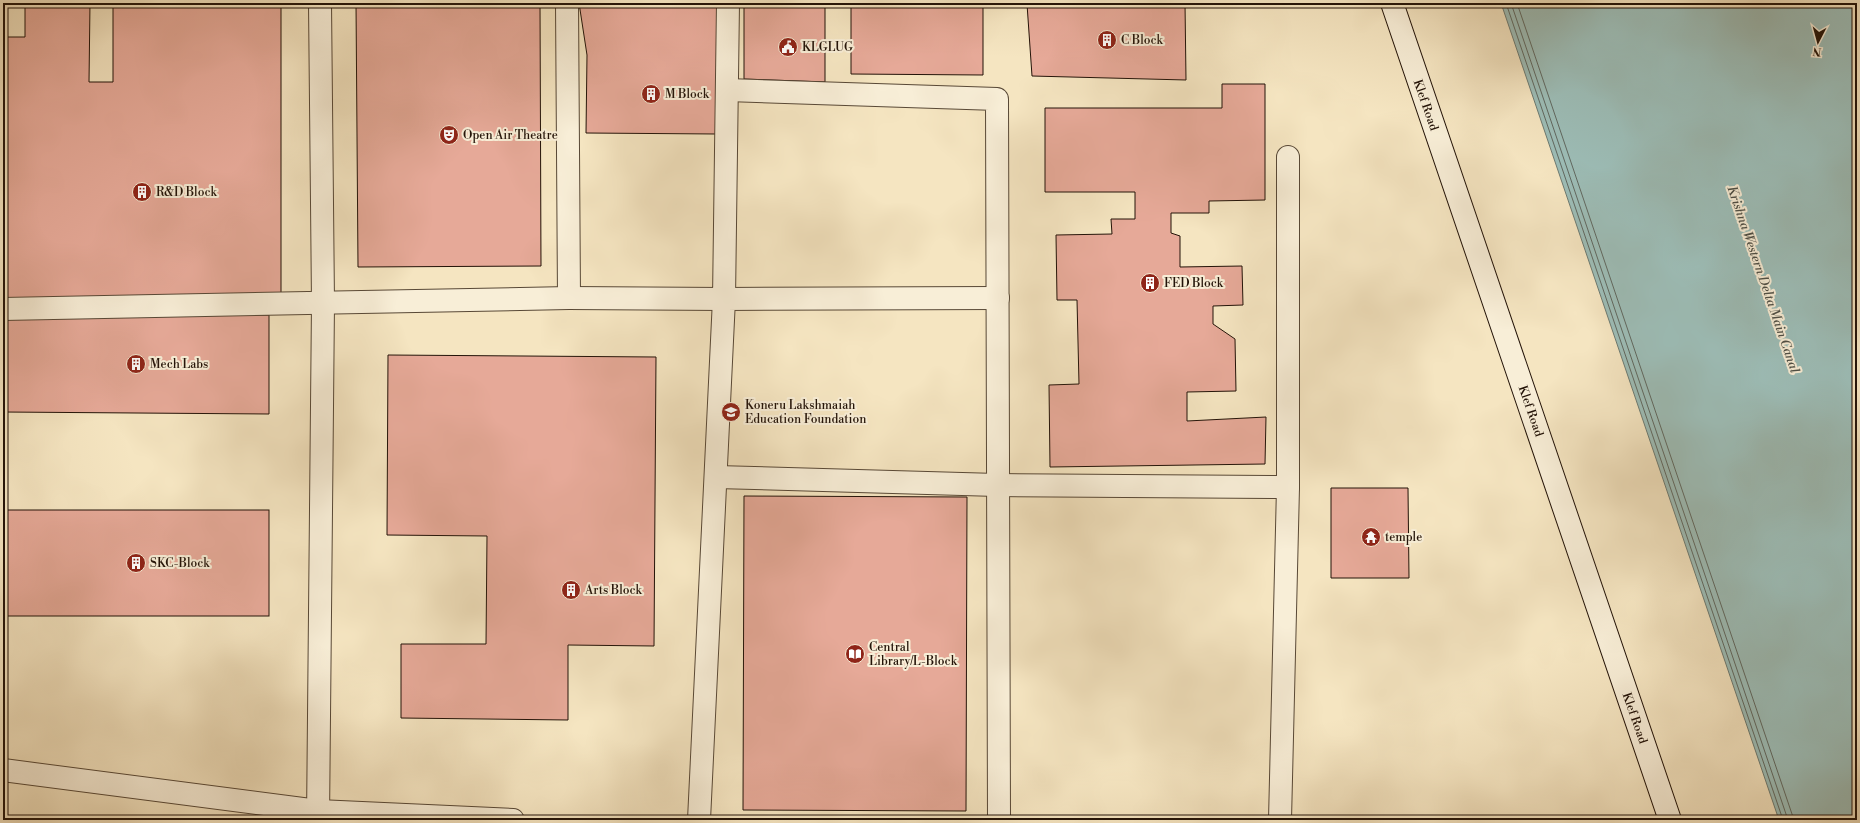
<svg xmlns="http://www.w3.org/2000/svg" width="1860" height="823" font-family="'Libre Bodoni',serif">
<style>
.water{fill:#9dbeb8;stroke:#6c7a72}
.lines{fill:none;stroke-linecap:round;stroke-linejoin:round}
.shore{stroke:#606860;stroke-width:1}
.building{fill:#e6a998;stroke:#231308}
.minor-casing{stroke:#584836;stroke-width:24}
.secondary-casing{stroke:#231308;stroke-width:24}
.minor{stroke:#f8eed7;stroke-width:22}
.secondary{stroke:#f8eed7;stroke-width:22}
.labels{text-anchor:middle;stroke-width:4;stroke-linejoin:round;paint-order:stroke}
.poi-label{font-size:12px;fill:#231308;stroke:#f8eed7;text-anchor:start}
.street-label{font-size:12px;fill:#231308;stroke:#f8eed7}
.water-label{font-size:13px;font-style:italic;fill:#4e4f46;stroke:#f8eed7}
</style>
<rect width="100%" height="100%" fill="#f5e5c1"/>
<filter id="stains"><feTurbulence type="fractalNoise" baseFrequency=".005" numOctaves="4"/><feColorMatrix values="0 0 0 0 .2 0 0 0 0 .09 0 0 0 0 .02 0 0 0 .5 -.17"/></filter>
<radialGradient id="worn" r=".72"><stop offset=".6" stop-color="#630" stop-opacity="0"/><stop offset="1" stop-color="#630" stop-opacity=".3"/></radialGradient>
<path class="water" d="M1501 3H1857V820H1779Z"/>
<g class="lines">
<g class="shore">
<path d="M1506 3 1783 820"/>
<path d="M1511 3 1788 820"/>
<path d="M1517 3 1794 820"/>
</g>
</g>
<g class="building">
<path d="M25 3H90L89 82H113V3H281V304L3 302V37H25Z"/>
<path d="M356 3H540L541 266 358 267Z"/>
<path d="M579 3H717L716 134 586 133 587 55Z"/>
<path d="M744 3H825V82L744 79Z"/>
<path d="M851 3H983V75L851 74Z"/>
<path d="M1069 3H1185L1186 80 1032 76 1027 4Z"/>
<path d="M1222 84H1265V200L1209 201V213H1171V233L1180 236V267L1242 266 1243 305 1213 306V324L1235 339 1236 391 1187 392V421L1266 417 1265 464 1050 467 1049 385 1079 384 1077 300H1057L1056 235 1112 234 1111 219H1135V192H1045V108H1222Z"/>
<path d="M3 313 269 315V414L3 412Z"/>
<path d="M388 355 656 357 654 646 568 645V720L401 718V644H486L487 536 387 535Z"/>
<path d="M1331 488H1408L1409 578H1331Z"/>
<path d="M744 496 967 497 966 811 743 810Z"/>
<rect x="3" y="510" width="266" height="106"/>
</g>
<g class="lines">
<g class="minor-casing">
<g id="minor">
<path d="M727 90 997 99 999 820"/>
<path d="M569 298 724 299 728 3"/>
<path d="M3 309 569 298 567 3"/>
<path d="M716 477 997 485 1288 487"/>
<path d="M3 770 318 811 513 820"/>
<path d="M318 820 323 303 320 3"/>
<path d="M699 820 724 299 998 298"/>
<path d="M1280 820 1288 487V157"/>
</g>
</g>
<g class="secondary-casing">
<path id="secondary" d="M1392 3 1670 820"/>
</g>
<use href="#minor" class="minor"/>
<use href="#secondary" class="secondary"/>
</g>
<defs>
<g id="building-disc" transform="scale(1)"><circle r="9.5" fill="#8f2418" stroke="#f8eed7"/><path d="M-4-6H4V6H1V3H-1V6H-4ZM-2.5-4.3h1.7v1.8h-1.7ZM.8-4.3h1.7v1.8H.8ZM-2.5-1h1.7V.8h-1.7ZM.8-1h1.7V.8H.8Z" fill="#fff"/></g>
<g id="civic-disc" transform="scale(1)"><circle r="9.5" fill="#8f2418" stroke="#f8eed7"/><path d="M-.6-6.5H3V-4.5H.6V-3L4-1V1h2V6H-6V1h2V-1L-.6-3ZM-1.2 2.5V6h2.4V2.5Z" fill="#fff"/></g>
<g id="theatre-disc" transform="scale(1)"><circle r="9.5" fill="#8f2418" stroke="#f8eed7"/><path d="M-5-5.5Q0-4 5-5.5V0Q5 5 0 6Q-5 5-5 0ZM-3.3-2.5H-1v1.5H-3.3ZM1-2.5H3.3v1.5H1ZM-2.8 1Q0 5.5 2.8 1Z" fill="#fff"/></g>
<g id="university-disc" transform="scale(1)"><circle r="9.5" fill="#8f2418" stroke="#f8eed7"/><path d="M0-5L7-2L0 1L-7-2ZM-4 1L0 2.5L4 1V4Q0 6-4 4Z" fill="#fff"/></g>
<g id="temple-disc" transform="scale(1)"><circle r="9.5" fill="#8f2418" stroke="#f8eed7"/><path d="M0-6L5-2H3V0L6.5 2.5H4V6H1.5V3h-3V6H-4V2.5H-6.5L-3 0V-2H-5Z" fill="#fff"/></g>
<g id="library-disc" transform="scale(1)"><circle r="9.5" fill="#8f2418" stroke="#f8eed7"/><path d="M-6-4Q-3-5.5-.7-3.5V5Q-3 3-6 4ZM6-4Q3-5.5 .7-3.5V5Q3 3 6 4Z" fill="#fff"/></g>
</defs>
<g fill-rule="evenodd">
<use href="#building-disc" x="1107" y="40"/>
<use href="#civic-disc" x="788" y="47"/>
<use href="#building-disc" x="651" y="94"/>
<use href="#theatre-disc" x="449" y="135"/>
<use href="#building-disc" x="142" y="192"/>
<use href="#building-disc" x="1150" y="283"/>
<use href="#building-disc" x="136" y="364"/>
<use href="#university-disc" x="731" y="412"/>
<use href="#temple-disc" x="1371" y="537"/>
<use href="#building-disc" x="136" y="563"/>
<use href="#building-disc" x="571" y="590"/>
<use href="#library-disc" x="855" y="654"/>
</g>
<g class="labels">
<g class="poi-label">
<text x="1121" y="44">C Block</text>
<text x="802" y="51">KLGLUG</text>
<text x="665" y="98">M Block</text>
<text x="463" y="139">Open Air Theatre</text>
<text x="156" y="196">R&amp;D Block</text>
<text x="1164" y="287">FED Block</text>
<text x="150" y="368">Mech Labs</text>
<text x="745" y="409">Koneru Lakshmaiah<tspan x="745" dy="14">Education Foundation</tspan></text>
<text x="1385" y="541">temple</text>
<text x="150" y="567">SKC-Block</text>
<text x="585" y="594">Arts Block</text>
<text x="869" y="651">Central<tspan x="869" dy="14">Library/L-Block</tspan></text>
</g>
<g class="street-label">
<text transform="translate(1426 105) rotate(71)" y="4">Klef Road</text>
<text transform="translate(1531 411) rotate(71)" y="4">Klef Road</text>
<text transform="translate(1635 718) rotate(71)" y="4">Klef Road</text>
</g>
<g class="water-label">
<text transform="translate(1764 279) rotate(71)" y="5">Krishna Western Delta Main Canal</text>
</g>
</g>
<rect width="1860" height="823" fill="none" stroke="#f5e5c1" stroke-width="16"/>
<rect x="4" y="4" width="1852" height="815" fill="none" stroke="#231308" stroke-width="2"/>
<rect x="8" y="8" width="1844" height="807" fill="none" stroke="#231308"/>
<g transform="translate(1818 42) rotate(186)" stroke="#f8eed7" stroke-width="3" paint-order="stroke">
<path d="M0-3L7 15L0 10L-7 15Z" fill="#231308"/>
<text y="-6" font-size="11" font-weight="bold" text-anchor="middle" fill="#231308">N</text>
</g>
<rect width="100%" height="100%" filter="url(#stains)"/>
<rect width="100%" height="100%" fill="url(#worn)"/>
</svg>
